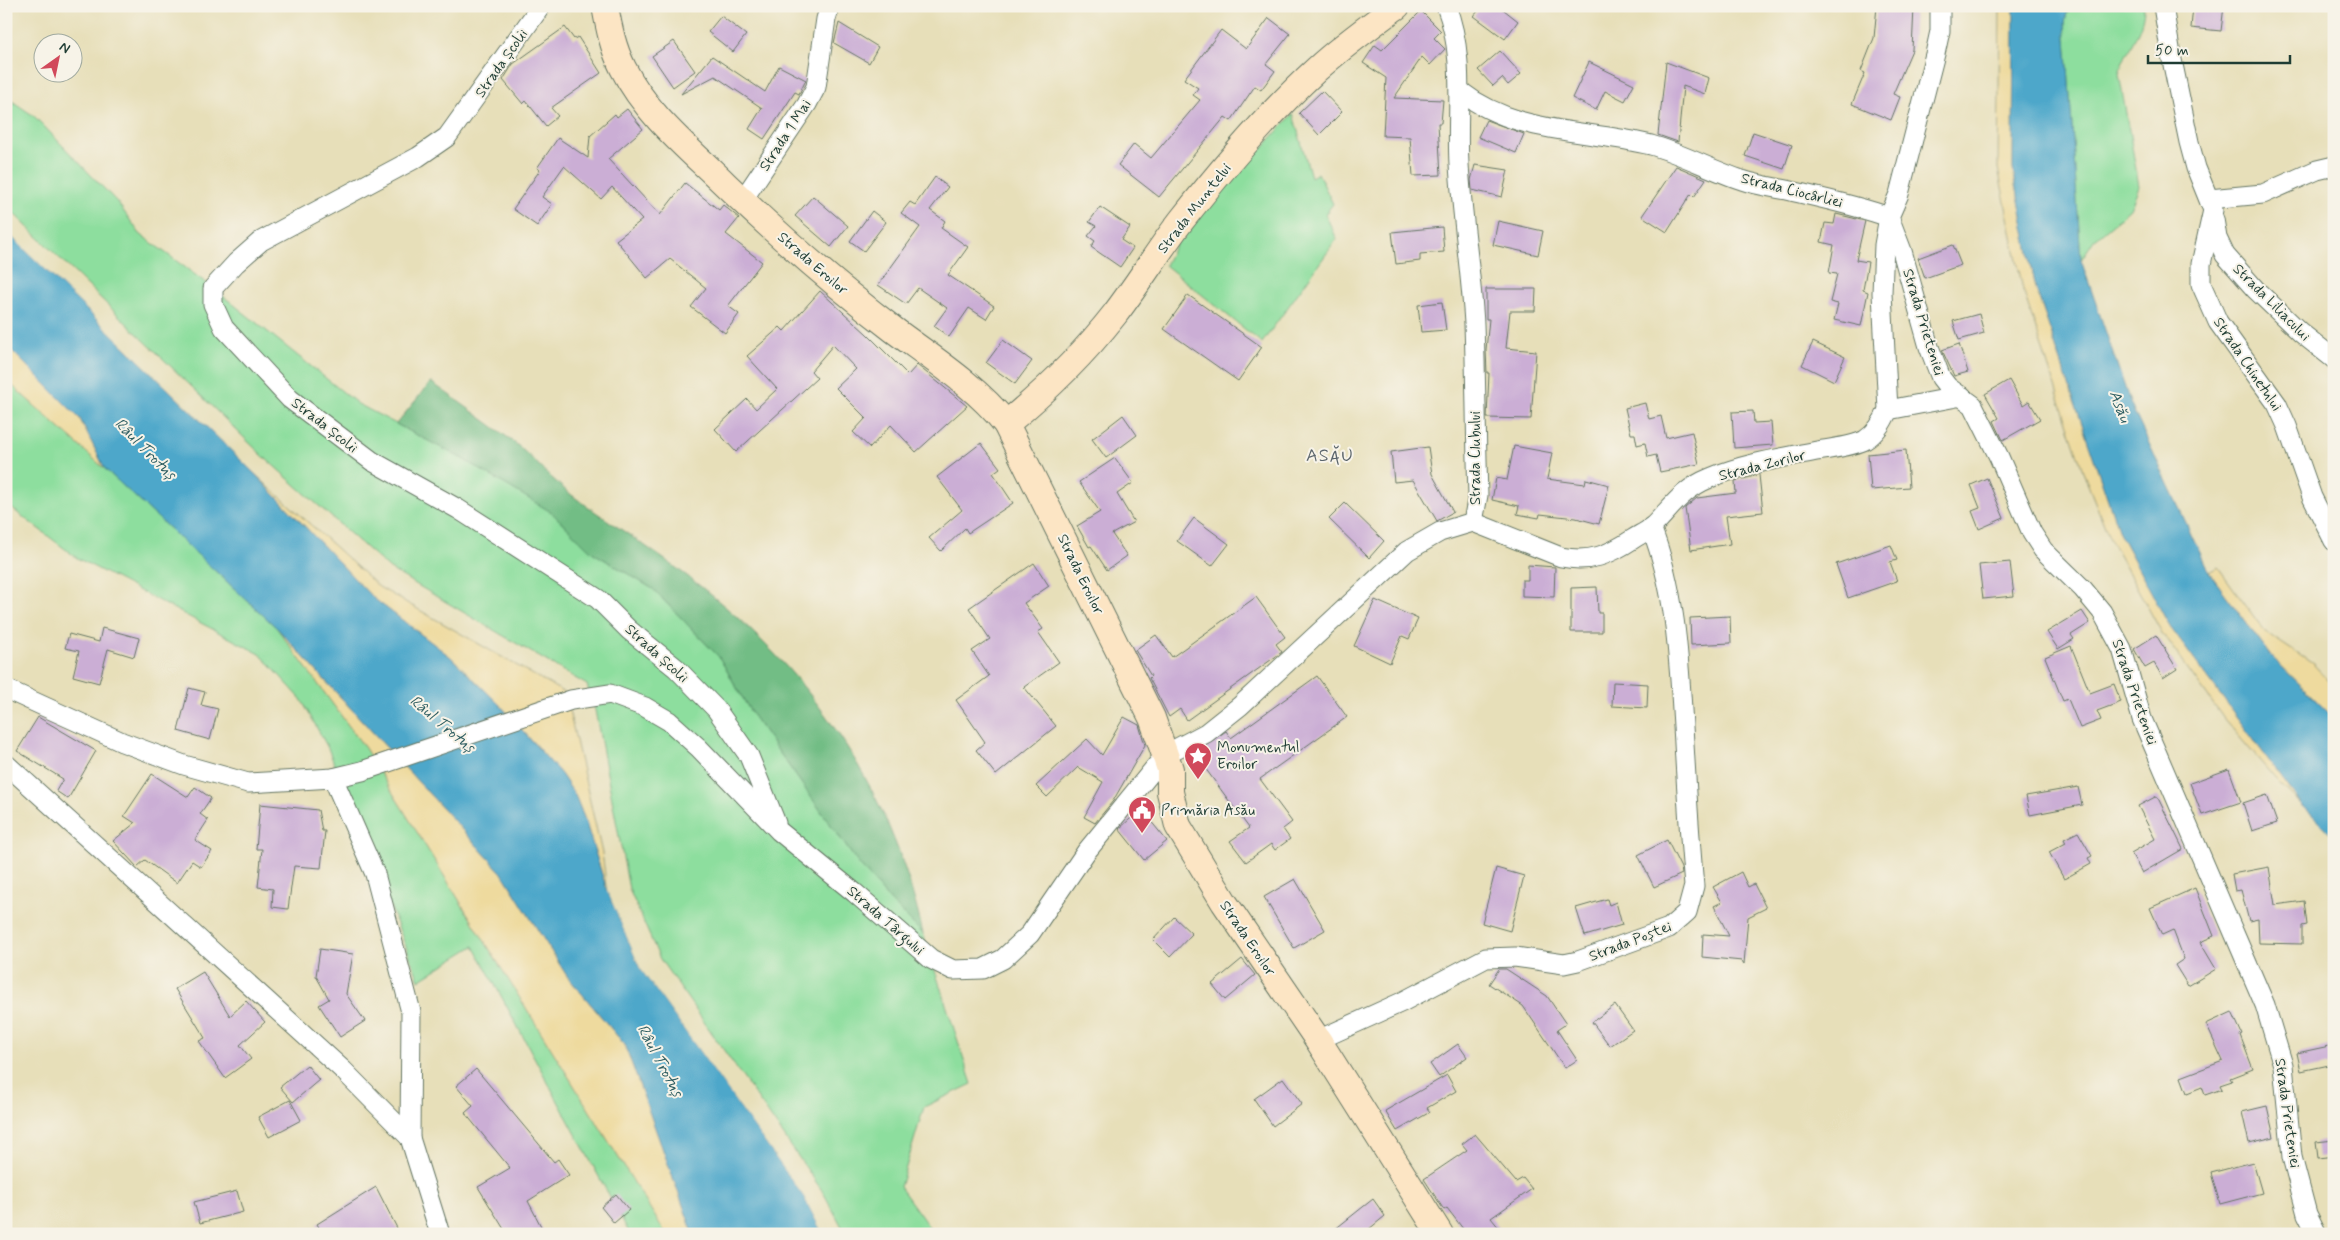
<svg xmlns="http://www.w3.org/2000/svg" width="2340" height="1240" font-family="Mynerve,sans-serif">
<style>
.green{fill:#8dde9e;stroke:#568e69}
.forest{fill:#72bd85;stroke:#487d5c}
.sand{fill:#eeda9e;stroke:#868c69}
.water{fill:#4da7ca;stroke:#36727f}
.pier{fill:#e7dfb9}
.building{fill:#cbaed5}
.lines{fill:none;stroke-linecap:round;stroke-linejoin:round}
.street-casing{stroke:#657663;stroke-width:21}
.secondary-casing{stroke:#657663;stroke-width:28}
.street{stroke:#fff;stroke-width:19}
.secondary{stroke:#fce5c4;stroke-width:26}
.labels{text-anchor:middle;stroke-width:4;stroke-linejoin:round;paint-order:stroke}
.street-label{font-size:15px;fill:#1f3d34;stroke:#f7f3e8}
.poi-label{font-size:15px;fill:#1f3d34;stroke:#f7f3e8;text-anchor:start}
.water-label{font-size:16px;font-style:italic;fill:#2d5d61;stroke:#f7f3e8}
.quarter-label{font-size:18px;letter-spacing:1px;fill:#5b656c;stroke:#f7f3e8}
</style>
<rect width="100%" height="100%" fill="#f7f3e8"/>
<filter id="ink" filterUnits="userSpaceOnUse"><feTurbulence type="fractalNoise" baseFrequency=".02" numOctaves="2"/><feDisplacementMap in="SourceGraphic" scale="10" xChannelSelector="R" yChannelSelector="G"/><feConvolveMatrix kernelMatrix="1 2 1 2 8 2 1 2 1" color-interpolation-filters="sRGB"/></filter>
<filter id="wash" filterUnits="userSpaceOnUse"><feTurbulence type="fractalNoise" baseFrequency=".0096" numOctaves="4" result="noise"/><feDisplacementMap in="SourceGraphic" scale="20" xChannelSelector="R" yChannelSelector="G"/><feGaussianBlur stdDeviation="1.12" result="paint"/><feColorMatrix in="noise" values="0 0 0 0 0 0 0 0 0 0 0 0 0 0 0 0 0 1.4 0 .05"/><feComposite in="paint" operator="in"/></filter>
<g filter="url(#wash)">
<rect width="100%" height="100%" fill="#e7dfb9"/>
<g class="green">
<path d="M2068 6H2144C2144 33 2125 49 2119 74L2139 186 2130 209 2094 240 2081 260 2065 23Z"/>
<path d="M6 97 34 116 117 202 140 234 213 288 358 404 461 458 552 512 592 552 653 589 719 657 752 714 858 863 892 903 923 934 972 1084 924 1107 900 1187 934 1234H846L823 1192 660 959 629 889 595 710 587 685 390 569 265 458 6 206Z"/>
<path d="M1293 114 1311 177 1318 173 1333 204 1325 214 1337 239 1262 343 1165 265 1177 241Z"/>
<path d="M6 380 105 469 277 628 365 748 666 1234H630L474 946 419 980 328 748 301 699 260 654 77 558 6 504Z"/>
</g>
<path class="forest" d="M431 382C458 401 485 420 511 440 534 458 553 482 577 499 625 533 677 565 722 604 825 692 894 801 923 934L892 903 858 863 752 714 719 657 653 589 592 552 551 512 461 458 396 424Z"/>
<g class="sand">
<path d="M2000 6H2014L2013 169 2036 289 2119 532 2170 627 2302 805 2278 782 2224 719 2162 633 2109 537 2085 477 2023 290 1998 168Z"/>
<path d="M6 345 80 419 105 469 6 380Z"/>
<path d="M254 473 379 587 565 693 602 853 607 890 585 820 575 795 561 774 500 705 452 658 372 597Z"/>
<path d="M2218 567 2265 632 2313 664 2334 686V718L2269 654 2209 572Z"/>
<path d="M277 628 502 873 567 976 625 1045 692 1230 689 1234H666L365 748Z"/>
</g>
<g class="water">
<path d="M2014 6H2068L2065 23 2081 260 2131 405 2209 572 2269 654 2334 718V836L2302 805 2170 627 2119 532 2036 289 2013 169Z"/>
<path d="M6 231 254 473 372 597 452 658 500 705 561 774 575 795 585 820 607 890 640 968 804 1197 823 1234H689L692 1230 625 1045 567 976 502 873 277 628 105 469 80 419 6 345Z"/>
</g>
<g class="pier">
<path d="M6 229 256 471 280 497 6 231Z"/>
<path d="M605 874 642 967 806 1195 826 1234H823L804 1197 640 968 607 890Z"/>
</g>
<g id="blocks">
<g class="building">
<path d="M1482 6H1499L1518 21 1505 39 1474 16Z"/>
<path d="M1877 6 1914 7 1912 50 1893 94 1900 97 1891 120 1852 104 1865 73 1861 71 1874 38Z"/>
<path d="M2193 6H2224L2221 31 2191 28Z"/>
<path d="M1421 11 1441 31 1434 38 1445 49 1430 65 1422 57 1394 98 1443 100 1441 123H1438L1441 175 1413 176 1410 137 1383 136 1386 78 1363 63 1375 45 1382 50Z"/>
<path d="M721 16 746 35 733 52 708 32Z"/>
<path d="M1269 18 1290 34 1266 64 1275 71 1261 90 1255 86 1231 121 1225 117 1159 197 1118 165 1134 144 1151 158 1200 100 1193 95 1198 88 1184 79 1221 30 1246 49Z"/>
<path d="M839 23 878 47 869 63 834 43Z"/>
<path d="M565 27 574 39 578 37 601 73 551 108 558 116 546 126 526 101 523 104 503 80 513 64Z"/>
<path d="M674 41 695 71 673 87 652 56Z"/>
<path d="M1500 51 1521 74 1508 85 1502 78 1493 86 1478 70Z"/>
<path d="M712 56 765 92 779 66 806 80 799 94 795 92 764 139 749 129 762 108 715 76 681 94Z"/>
<path d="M1589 62 1634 84 1625 101 1605 91 1596 110 1572 98Z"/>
<path d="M1666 62 1709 78 1705 94 1683 86 1678 142 1658 135Z"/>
<path d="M1322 91 1342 112 1319 135 1299 113Z"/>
<path d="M627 109 643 129 608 159 660 215 685 183 719 210 723 205 739 218 726 234 762 262 728 306 739 314 725 333 691 307 706 288 670 259 647 278 616 240 642 220 612 187 601 199 564 166 542 197 552 204 537 226 513 209 540 170 537 168 558 138 588 158 590 136 615 114 617 117Z"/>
<path d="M1486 120 1524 134 1516 153 1478 137Z"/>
<path d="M1753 132 1792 145 1784 169 1745 156Z"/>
<path d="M1475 165 1508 170 1502 197 1472 190 1471 180Z"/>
<path d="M1676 166 1706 179 1694 197 1691 194 1667 232 1642 216Z"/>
<path d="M935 177 948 187 930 210 945 221 941 228 968 247 948 275 994 306 986 319 969 308 949 337 934 326 947 308 918 288 906 304 878 285 920 227 901 213 910 202 915 205Z"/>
<path d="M813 196 848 226 831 247 795 216Z"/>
<path d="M1100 207 1130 227 1121 240 1133 248 1120 267 1091 247 1095 241 1088 236 1096 226 1089 222Z"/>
<path d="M872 211 886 222 864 251 850 241Z"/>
<path d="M1836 214 1865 221 1856 260 1868 262 1863 290 1868 292 1861 326 1834 320 1838 304 1830 302 1837 274 1829 273 1834 245 1821 242 1825 223 1834 224Z"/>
<path d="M1498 221 1543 231 1538 255 1493 245Z"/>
<path d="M1442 227 1444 252 1420 254V261L1396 264 1392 232Z"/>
<path d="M1953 245 1961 265 1925 278 1918 258Z"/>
<path d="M1486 289H1536L1535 311H1510L1506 348 1536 351 1531 419 1487 418 1489 373H1487L1486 350 1489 319H1486Z"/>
<path d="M820 291 867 334 908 375 917 365 967 406 916 452 891 425 870 448 853 432 866 418 836 388 856 369 833 345 811 371 817 378 736 452 715 429 747 399 756 409 777 389 747 356 780 327 784 331Z"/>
<path d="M1188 295 1262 347 1238 381 1164 329Z"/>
<path d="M1442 302 1446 330 1421 332 1418 305Z"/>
<path d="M1979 314 1984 333 1959 340 1953 321Z"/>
<path d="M1003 340 1032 361 1015 384 986 363Z"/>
<path d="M1813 342 1845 357 1834 381 1802 365Z"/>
<path d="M1959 344 1968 372 1954 376 1942 350Z"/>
<path d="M2009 380 2023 405 2029 401 2040 419 2003 440 1994 421 1999 418 1985 394Z"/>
<path d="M1645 403 1649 419 1661 416 1666 438 1692 432 1699 464 1660 472 1656 455 1648 457 1645 443 1637 445 1635 434H1631L1625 408Z"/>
<path d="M1753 411 1754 423 1771 422 1773 445 1734 448 1732 412Z"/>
<path d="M1123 415 1137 435 1106 458 1092 439Z"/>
<path d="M981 443 1000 468 993 473 1013 503 968 533 965 528 941 551 929 538 962 510 937 477Z"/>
<path d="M1514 446 1552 453 1547 479 1585 484 1586 479 1609 485 1599 524 1576 518 1540 514 1539 518 1517 514 1519 506 1492 500 1496 478 1507 480Z"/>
<path d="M1428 447 1432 474 1453 512 1437 521 1413 480 1394 482 1391 452Z"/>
<path d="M1906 450 1909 487 1871 490 1868 454Z"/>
<path d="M1115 458 1133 483 1117 494 1134 522 1112 534 1127 556 1107 570 1091 546 1089 547 1077 526 1100 512 1079 482Z"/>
<path d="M1759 475 1763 512 1726 516 1730 544 1691 550 1685 508 1697 498 1736 493 1735 481Z"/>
<path d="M1987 478 2004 518 1979 529 1972 511 1980 508 1971 485Z"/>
<path d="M1345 503 1384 541 1369 558 1329 519Z"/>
<path d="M1194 518 1229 544 1212 566 1177 541Z"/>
<path d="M1891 545 1897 560 1890 562 1897 581 1848 598 1836 564Z"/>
<path d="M2010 562 2014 596 1983 599 1979 565Z"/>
<path d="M1034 563 1049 586 1024 603 1043 629 1038 632 1059 662 1024 687 1056 726 996 775 976 750 985 742 956 700 989 676 972 651 990 639 969 608Z"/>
<path d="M1528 565 1555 567 1554 597 1522 596V580H1528Z"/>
<path d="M1597 587 1598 613H1602V632H1571V588Z"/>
<path d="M1256 597 1285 637 1276 644 1282 652 1187 720 1180 709 1169 717 1149 678 1151 676 1135 650 1156 635 1172 657Z"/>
<path d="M1375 600 1418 619 1409 639 1402 636 1390 663 1354 646Z"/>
<path d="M2082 611 2090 623 2071 635 2074 639 2058 649 2047 632Z"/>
<path d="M1730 616 1731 643 1691 645 1690 618Z"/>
<path d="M102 628 139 638 134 657 108 649 99 683 73 676 79 651 65 648 69 634 99 642Z"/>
<path d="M2156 635 2177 669 2163 678 2154 663 2145 668 2134 649Z"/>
<path d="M2071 646 2090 693 2114 684 2121 702 2097 711 2101 720 2080 728 2068 699 2063 701 2045 657Z"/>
<path d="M1317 676 1347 717 1260 779 1292 822 1283 829 1290 839 1275 850 1271 844 1246 862 1230 841 1249 828 1194 753 1226 731 1231 738Z"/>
<path d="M1613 682 1648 684 1647 708 1612 706Z"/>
<path d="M189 688 205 692 201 705 218 709 210 740 178 731Z"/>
<path d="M38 717 96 751 68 799 56 791 63 779 17 751Z"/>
<path d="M1124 717 1139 725 1145 745 1113 801 1095 823 1084 817 1103 782 1078 767 1047 797 1036 786 1087 739 1102 755Z"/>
<path d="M2229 769 2241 802 2202 815 2190 783Z"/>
<path d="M152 774 188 797 195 787 211 798 200 814 208 820 195 840 212 851 201 867 192 861 177 883 145 860 137 867 113 841 135 823 124 816Z"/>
<path d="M2078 787 2082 805 2030 815 2026 796Z"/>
<path d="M2267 795 2277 823 2252 831 2243 803Z"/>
<path d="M2157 796 2183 849 2142 873 2131 853 2155 839 2138 806Z"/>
<path d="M260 804 318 810 322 831H325L321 868 294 866 288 909 272 907 273 889 258 887 262 849H256Z"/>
<path d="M1141 809 1167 841 1144 860 1119 829Z"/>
<path d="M2078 832 2092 856 2088 858 2091 864 2064 879 2049 852 2066 843 2064 839Z"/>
<path d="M1667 840 1681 868 1682 874 1654 887 1638 855Z"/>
<path d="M2269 867 2275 905 2304 901 2307 925 2302 926V944L2259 943 2258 919 2249 921 2241 890 2235 891 2232 874Z"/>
<path d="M1496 868 1524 876 1510 931 1482 923Z"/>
<path d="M1741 872 1748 887 1754 884 1766 908 1748 917 1744 964 1742 961 1702 957 1703 934 1729 936 1714 906 1722 902 1713 887Z"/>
<path d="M1295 879 1325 930 1294 948 1264 897Z"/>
<path d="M2195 888 2214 936 2200 942 2216 969 2188 986 2175 965 2184 959 2173 930 2162 935 2150 908Z"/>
<path d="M1607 899 1609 905 1616 902 1622 925 1585 936 1576 908Z"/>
<path d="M1174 917 1192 934 1170 957 1153 940Z"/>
<path d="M320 949 353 954 346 994 365 1021 340 1037 319 1005 329 999 316 976Z"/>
<path d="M1242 959 1255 975 1225 1000 1212 984Z"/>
<path d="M1499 969H1506L1547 996 1566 1024 1557 1030 1577 1060 1565 1068 1523 1006 1489 984Z"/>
<path d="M203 972 230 1016 246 1001 265 1022 240 1045 251 1059 225 1078 199 1041 205 1038 175 989Z"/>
<path d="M1615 1005 1633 1030 1610 1046 1592 1022Z"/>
<path d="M2232 1012 2242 1034 2240 1035 2253 1069 2230 1078 2232 1081 2220 1085 2222 1089 2205 1095 2202 1087 2187 1093 2181 1077 2223 1061 2206 1024Z"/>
<path d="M1458 1044 1467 1057 1439 1077 1430 1064Z"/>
<path d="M2334 1045V1064L2301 1071 2297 1053Z"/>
<path d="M307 1065 319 1080 293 1102 280 1087Z"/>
<path d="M476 1069 554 1162 558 1159 569 1175 528 1201 545 1234H507L478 1187 510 1168 465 1113 473 1106 456 1086Z"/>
<path d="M1447 1075 1456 1091 1427 1108 1430 1112 1397 1131 1385 1111Z"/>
<path d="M1283 1078 1302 1104 1273 1126 1254 1099Z"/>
<path d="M290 1100 301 1120 269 1137 258 1117Z"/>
<path d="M2267 1106 2274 1137 2249 1143 2242 1112Z"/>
<path d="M1475 1134 1516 1182 1523 1178 1532 1189 1491 1218 1504 1234H1467L1447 1208 1444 1210 1424 1179 1467 1150 1462 1144Z"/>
<path d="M2334 1140V1156L2318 1158 2316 1142Z"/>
<path d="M2253 1162 2262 1193 2220 1204 2211 1173Z"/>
<path d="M376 1187 400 1234H323L317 1224Z"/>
<path d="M237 1191 243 1212 200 1223 194 1202Z"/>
<path d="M616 1194 629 1210 614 1223 601 1207Z"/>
<path d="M1373 1199 1385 1216 1363 1234H1329Z"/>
</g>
</g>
</g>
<g filter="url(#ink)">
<use href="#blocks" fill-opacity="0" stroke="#657663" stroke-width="1"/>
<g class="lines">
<g class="street-casing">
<g id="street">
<path d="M541 6 447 137 418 157 261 241 236 263 213 288V304L224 328 290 399 372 461 458 509 598 599 629 630 676 668 716 709 749 756 776 823"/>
<path d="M2163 6 2171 55 2189 142 2196 168 2213 210 2201 264V284L2218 322 2277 404 2287 426 2312 497 2334 541"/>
<path d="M1460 91C1516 135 1586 129 1651 145 1683 154 1711 170 1742 180 1756 185 1772 187 1787 190 1821 198 1855 205 1889 217"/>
<path d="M2209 199 2263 194 2317 170 2334 166"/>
<path d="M742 201 807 104 816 87 826 19 830 6"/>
<path d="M1889 217 1902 251 1929 347 1941 378 1948 387 1973 405 1999 457 2032 533 2043 550 2083 589 2102 612 2122 649 2142 719 2265 1005 2283 1065 2292 1157 2307 1214 2317 1234"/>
<path d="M2214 219 2217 238 2225 255 2256 290 2300 332 2334 359"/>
<path d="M1888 410 1962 396"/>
<path d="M1473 522 1561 557C1590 563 1609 555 1633 539 1639 535 1646 532 1652 527 1672 507 1681 490 1710 478 1743 464 1781 458 1817 451 1832 448 1852 447 1865 440 1876 433 1883 422 1888 410L1882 293 1884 245 1889 217 1899 194 1935 54 1940 31V6"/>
<path d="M6 689 122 742 184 765 248 783 333 778 362 771 571 700 610 694 645 707 669 721 699 748 779 831 855 893 931 959 953 970 983 969 1003 959 1030 934 1086 852 1166 754 1206 733 1240 706 1407 551 1440 532 1473 522 1478 495C1476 438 1476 381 1474 324 1471 270 1462 218 1459 164 1456 112 1466 57 1446 6"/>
<path d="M6 764 343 1070 410 1138 440 1234"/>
<path d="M333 778 375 874 411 1012 410 1138"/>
<path d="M1318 1040 1402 1002 1486 958 1515 957 1564 964 1578 961 1669 928 1687 912 1694 886C1689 833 1686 779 1683 726 1679 659 1676 591 1651 527"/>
</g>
</g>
<g class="secondary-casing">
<g id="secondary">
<path d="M605 6C609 28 613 48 623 68 646 114 688 148 725 184 778 235 835 285 894 330 933 359 976 386 1006 424L1152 718 1170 769V792L1178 826 1224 902 1318 1040 1440 1234"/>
<path d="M1006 424C1046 391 1083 355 1115 314 1138 284 1158 251 1181 221 1221 170 1269 113 1317 69 1342 46 1370 26 1397 6"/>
</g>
</g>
<use href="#street" class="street"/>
<use href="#secondary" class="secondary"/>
</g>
</g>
<defs>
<g id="sight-pin" transform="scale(1.4375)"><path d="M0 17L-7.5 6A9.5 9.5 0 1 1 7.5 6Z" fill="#d1495b" stroke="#f7f3e8"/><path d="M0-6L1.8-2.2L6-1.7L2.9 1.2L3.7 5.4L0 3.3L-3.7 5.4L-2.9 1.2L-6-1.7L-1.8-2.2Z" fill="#fff"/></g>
<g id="civic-pin" transform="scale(1.4375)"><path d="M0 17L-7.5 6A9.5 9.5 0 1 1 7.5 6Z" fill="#d1495b" stroke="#f7f3e8"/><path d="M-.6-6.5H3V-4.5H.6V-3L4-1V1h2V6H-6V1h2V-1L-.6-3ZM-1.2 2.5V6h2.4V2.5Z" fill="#fff"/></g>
</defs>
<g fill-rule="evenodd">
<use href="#sight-pin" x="1198" y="756"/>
<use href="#civic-pin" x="1142" y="810"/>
</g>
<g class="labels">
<g class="street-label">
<text transform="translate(501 63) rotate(-55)" y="5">Strada Școlii</text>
<text transform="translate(785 135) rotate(-57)" y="5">Strada 1 Mai</text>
<text transform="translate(1792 190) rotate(14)" y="5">Strada Ciocârliei</text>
<text transform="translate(1194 208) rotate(-52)" y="5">Strada Muntelui</text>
<text transform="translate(813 263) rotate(41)" y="5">Strada Eroilor</text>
<text transform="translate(2272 302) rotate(45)" y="5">Strada Liliacului</text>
<text transform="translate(1924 322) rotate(73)" y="5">Strada Prieteniei</text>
<text transform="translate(2248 364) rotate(56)" y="5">Strada Chinetului</text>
<text transform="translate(325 425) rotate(38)" y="5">Strada Școlii</text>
<text transform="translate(1475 458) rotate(-90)" y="5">Strada Clubului</text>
<text transform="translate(1762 465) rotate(-14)" y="5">Strada Zorilor</text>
<text transform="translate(1081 574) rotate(64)" y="5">Strada Eroilor</text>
<text transform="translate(657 653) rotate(42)" y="5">Strada Școlii</text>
<text transform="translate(2135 692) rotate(71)" y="5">Strada Prieteniei</text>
<text transform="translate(886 920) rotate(41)" y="5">Strada Târgului</text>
<text transform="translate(1248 938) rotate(56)" y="5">Strada Eroilor</text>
<text transform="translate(1630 941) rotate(-21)" y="5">Strada Poștei</text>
<text transform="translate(2288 1113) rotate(82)" y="5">Strada Prieteniei</text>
</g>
<g class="poi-label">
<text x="1217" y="752">Monumentul<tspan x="1217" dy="17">Eroilor</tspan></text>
<text x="1161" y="815">Primăria Asău</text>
</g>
<g class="water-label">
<text transform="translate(2121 406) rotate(69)" y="6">Asău</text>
<text transform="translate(146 448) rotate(45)" y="6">Râul Trotuș</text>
<text transform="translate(443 723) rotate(40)" y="6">Râul Trotuș</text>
<text transform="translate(661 1060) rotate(62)" y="6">Râul Trotuș</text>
</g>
<g class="quarter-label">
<text x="1330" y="461">ASĂU</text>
</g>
</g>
<rect width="2340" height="1240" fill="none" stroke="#f7f3e8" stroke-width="25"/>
<g transform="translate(58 58) rotate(33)"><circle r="24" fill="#f7f3e8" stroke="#a1aaa0"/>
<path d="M0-4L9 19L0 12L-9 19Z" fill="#d1495b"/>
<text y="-8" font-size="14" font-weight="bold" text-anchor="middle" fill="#1f3d34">N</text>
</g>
<path d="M2148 55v8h142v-8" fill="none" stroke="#1f3d34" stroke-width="2.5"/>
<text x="2155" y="55" font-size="15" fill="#1f3d34" stroke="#f7f3e8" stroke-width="4" paint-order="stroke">50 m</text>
</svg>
